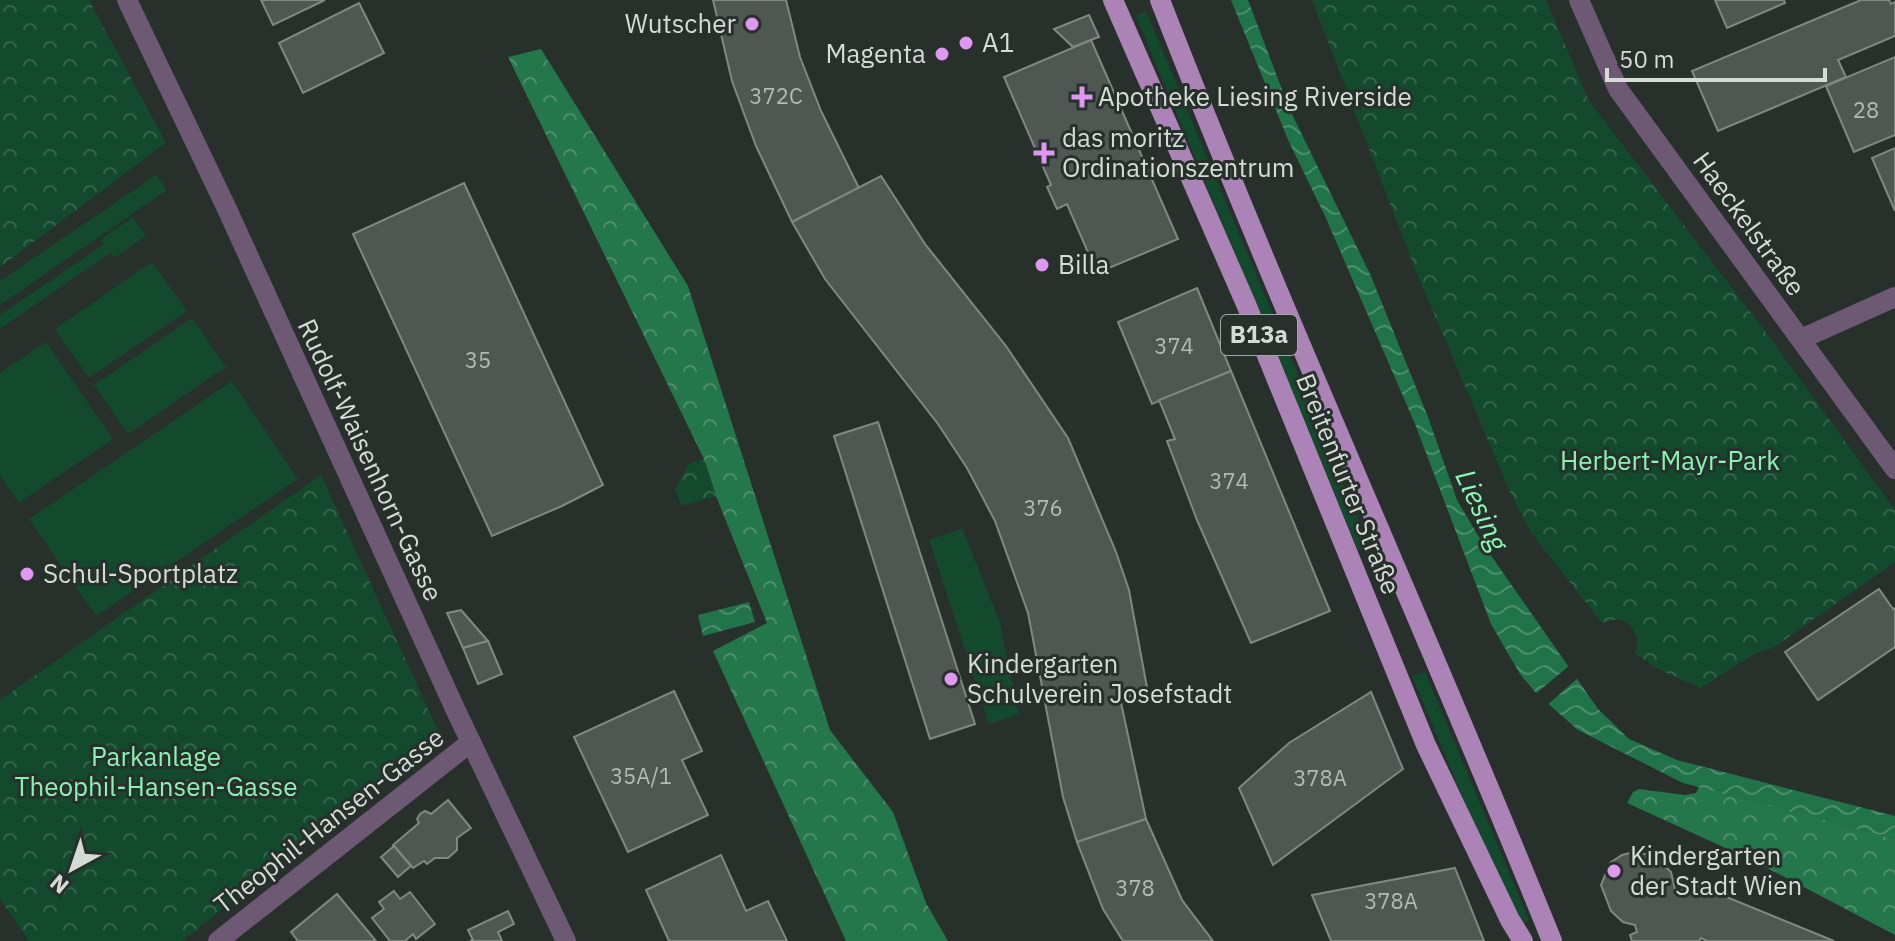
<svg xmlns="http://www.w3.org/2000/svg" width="1895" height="941" font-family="'IBM Plex Sans',sans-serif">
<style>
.grass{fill:#13492d}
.forest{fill:url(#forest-crowns)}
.park{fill:url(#park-crowns)}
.water{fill:url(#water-waves)}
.pier{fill:#27302a}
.building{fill:#4e5751;stroke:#7f8982;stroke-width:2}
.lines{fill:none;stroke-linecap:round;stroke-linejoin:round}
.street{stroke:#6d5973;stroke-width:20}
.primary{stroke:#ac83b7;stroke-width:20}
.poi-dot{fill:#df98f2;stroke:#27302a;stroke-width:3}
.labels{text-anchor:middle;stroke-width:6;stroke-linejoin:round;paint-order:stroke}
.number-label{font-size:22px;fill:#b3bab6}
.shield{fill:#27302a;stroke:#a1a8a3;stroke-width:2}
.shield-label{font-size:24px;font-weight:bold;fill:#d5dbd7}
.poi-label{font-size:26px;fill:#d5dbd7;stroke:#27302a;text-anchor:start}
.street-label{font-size:26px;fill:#d5dbd7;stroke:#27302a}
.park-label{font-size:26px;fill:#88f3b4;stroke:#27302a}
.water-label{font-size:28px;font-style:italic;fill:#8cf7b7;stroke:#27302a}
</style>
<defs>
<pattern id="forest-crowns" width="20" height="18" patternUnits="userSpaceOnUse" patternTransform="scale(2)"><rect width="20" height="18" fill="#24764b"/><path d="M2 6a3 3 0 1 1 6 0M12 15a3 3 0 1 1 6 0" fill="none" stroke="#4d8f6d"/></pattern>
<pattern id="park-crowns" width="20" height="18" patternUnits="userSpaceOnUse" patternTransform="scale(2)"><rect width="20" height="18" fill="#13492d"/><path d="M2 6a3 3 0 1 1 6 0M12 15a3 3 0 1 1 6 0" fill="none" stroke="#34634b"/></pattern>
<pattern id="water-waves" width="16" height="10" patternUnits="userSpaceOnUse" patternTransform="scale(2)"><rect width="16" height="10" fill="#217449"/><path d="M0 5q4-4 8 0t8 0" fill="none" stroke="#4b8e6b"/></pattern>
</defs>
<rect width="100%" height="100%" fill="#27302a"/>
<g class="grass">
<path d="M1146 11 1370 547 1358 550 1136 16Z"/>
<path d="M156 175 167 190 0 305V281Z"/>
<path d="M133 217 146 236 114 258 110 253 0 329V315L104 244 101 239Z"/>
<path d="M152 262 187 311 89 378 55 329Z"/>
<path d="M192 318 226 367 128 434 94 385Z"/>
<path d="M46 342 113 439 19 503 0 476V373Z"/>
<path d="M232 381 298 479 96 616 29 519Z"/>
<path d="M962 528 1000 623 1019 714 989 724 929 540Z"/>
<path d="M1425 672 1529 920 1520 925 1485 851 1412 676Z"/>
</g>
<g class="forest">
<path d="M541 49 688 286 830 730 893 812 926 903 948 941H846L713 651 767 623 716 496 704 459 508 57Z"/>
<path d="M1699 786 1895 839V935L1754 861 1627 803 1633 792 1639 789 1685 795 1696 793Z"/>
</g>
<g class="park">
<path d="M0 0H89L166 143 0 267Z"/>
<path d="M1312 0H1546L1589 101 1771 339 1895 510V562L1773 648 1756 653 1700 688 1656 668 1635 653 1638 639C1629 620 1621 616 1602 623L1532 534 1510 492 1415 269Z"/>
<path d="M704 459 716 496 681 506 675 488 690 463Z"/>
<path d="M321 475 440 735 182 941H29L0 899V700Z"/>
</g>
<g class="water">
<path d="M1231 0H1248L1289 108 1371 276 1428 417 1457 500 1483 544 1598 709 1629 739 1677 760 1895 816V839L1683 783 1578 730 1536 693 1520 674 1491 624 1415 424 1325 216 1289 142Z"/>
<path d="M749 602 755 622 703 636 698 615Z"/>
</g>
<path class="pier" d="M1570 665 1579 677 1545 707 1533 696Z"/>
<g class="building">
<path d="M261 0H325L273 25Z"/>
<path d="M713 0H786L800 57 821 111 859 188 792 222 756 146 732 81Z"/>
<path d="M1715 0H1784L1785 3 1727 28Z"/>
<path d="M1861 0H1889L1891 4 1895 2V36L1838 60 1846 77 1718 131 1692 71Z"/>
<path d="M359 3 384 53 303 93 279 43Z"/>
<path d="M1089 15 1099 37 1091 40 1073 47 1054 29Z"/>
<path d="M1091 40 1178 239 1097 273 1067 204 1057 209 1047 187 1051 185 1004 77Z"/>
<path d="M1895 57V135L1854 152 1826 86Z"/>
<path d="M1895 148V211L1872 158Z"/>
<path d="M881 176 925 244 1006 346 1068 438 1116 552 1129 590 1148 693 1120 698 1146 819 1077 842 1063 797 1028 613 995 521 967 468 938 424 825 279 792 222Z"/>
<path d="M464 183 603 485 562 506 492 536 353 234Z"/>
<path d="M1197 288 1231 371 1152 404 1118 322Z"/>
<path d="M1231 371 1330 611 1251 643 1197 520 1167 441 1175 439 1159 400Z"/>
<path d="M878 422 975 724 930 739 834 436Z"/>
<path d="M1879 589 1893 609 1895 608V647L1818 700 1785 652Z"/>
<path d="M461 610 481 633 488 641 463 648 447 613Z"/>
<path d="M488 641 502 674 478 684 463 648Z"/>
<path d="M674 691 702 751 682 760 708 815 628 852 574 737Z"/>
<path d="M1371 692 1403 769 1273 865 1239 788 1289 743Z"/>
<path d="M448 800 471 828 457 838V850L448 858H435L427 864 424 861 413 868 393 845 419 823 417 819 420 814 425 811 431 814Z"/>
<path d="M1146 819 1182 900 1213 941H1123L1103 909 1077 842Z"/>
<path d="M394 846 411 866 398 877 381 857Z"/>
<path d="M1630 853 1646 854 1658 859 1671 872 1675 889 1680 891 1685 880 1834 941H1707L1701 938 1699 941H1632L1630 935 1637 932 1635 925 1623 922 1611 911 1601 885 1610 863 1622 855Z"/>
<path d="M721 855 746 911 768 901 787 941H669L646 890Z"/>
<path d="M1455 868 1484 941H1331L1312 895Z"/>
<path d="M394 891 400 899 410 892 435 924 416 939 413 934 405 941H390L372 918 384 909 379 902Z"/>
<path d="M337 894 376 941H298L291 932Z"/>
<path d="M508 911 514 924 498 932 502 941H470L473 940 468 930Z"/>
</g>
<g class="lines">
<g class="street">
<path d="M127 0 227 209 457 713 566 941"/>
<path d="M1579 0 1618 89 1895 469"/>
<path d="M1801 339 1895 297"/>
<path d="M218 941 471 742"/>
</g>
<g class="primary">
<path d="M1113 0 1246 304 1426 745 1510 920 1523 941"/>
<path d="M1160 0C1283 317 1425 626 1552 941"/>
</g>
</g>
<g class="poi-dot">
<circle cx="752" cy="24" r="8"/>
<circle cx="966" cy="43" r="8"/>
<circle cx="942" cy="54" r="8"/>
<path d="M1078 85h8v8h8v8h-8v8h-8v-8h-8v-8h8z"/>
<path d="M1040 141h8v8h8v8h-8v8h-8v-8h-8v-8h8z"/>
<circle cx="1042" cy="265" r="8"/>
<circle cx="27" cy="574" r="8"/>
<circle cx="951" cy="679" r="8"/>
<circle cx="1614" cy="871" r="8"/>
</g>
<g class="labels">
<g class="number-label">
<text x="776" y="104">372C</text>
<text x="1866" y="118">28</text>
<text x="1174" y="354">374</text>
<text x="478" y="368">35</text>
<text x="1229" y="489">374</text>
<text x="1043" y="516">376</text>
<text x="641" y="784">35A/1</text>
<text x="1320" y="786">378A</text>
<text x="1135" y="896">378</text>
<text x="1391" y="909">378A</text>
</g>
<rect class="shield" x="1221" y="315" width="76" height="40" rx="6"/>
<g class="shield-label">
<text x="1259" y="343">B13a</text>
</g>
<g class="poi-label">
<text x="736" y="33" text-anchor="end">Wutscher</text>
<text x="982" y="52">A1</text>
<text x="926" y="63" text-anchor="end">Magenta</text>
<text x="1098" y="106">Apotheke Liesing Riverside</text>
<text x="1062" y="147">das moritz<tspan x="1062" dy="30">Ordinationszentrum</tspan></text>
<text x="1058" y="274">Billa</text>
<text x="43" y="583">Schul-Sportplatz</text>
<text x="967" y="673">Kindergarten<tspan x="967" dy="30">Schulverein Josefstadt</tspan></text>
<text x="1630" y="865">Kindergarten<tspan x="1630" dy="30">der Stadt Wien</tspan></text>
</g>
<g class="street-label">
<text transform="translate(1749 224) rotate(54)" y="9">Haeckelstraße</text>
<text transform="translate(370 460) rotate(65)" y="9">Rudolf-Waisenhorn-Gasse</text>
<text transform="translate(1348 484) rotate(68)" y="9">Breitenfurter Straße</text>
<text transform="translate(329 821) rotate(-38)" y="9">Theophil-Hansen-Gasse</text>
</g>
<g class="park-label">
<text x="1670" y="470">Herbert-Mayr-Park</text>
<text x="156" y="766">Parkanlage<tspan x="156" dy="30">Theophil-Hansen-Gasse</tspan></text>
</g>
<g class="water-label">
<text transform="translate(1482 510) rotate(65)" y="10">Liesing</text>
</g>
</g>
<g transform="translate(72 869) rotate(220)" stroke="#27302a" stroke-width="6" paint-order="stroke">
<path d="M0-6L14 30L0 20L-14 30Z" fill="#d5dbd7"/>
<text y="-12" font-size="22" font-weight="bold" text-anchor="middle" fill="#d5dbd7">N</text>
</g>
<path d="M1607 68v12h218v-12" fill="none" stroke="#d5dbd7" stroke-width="4"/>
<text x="1619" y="68" font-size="24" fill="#d5dbd7" stroke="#27302a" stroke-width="6" paint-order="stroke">50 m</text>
</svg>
